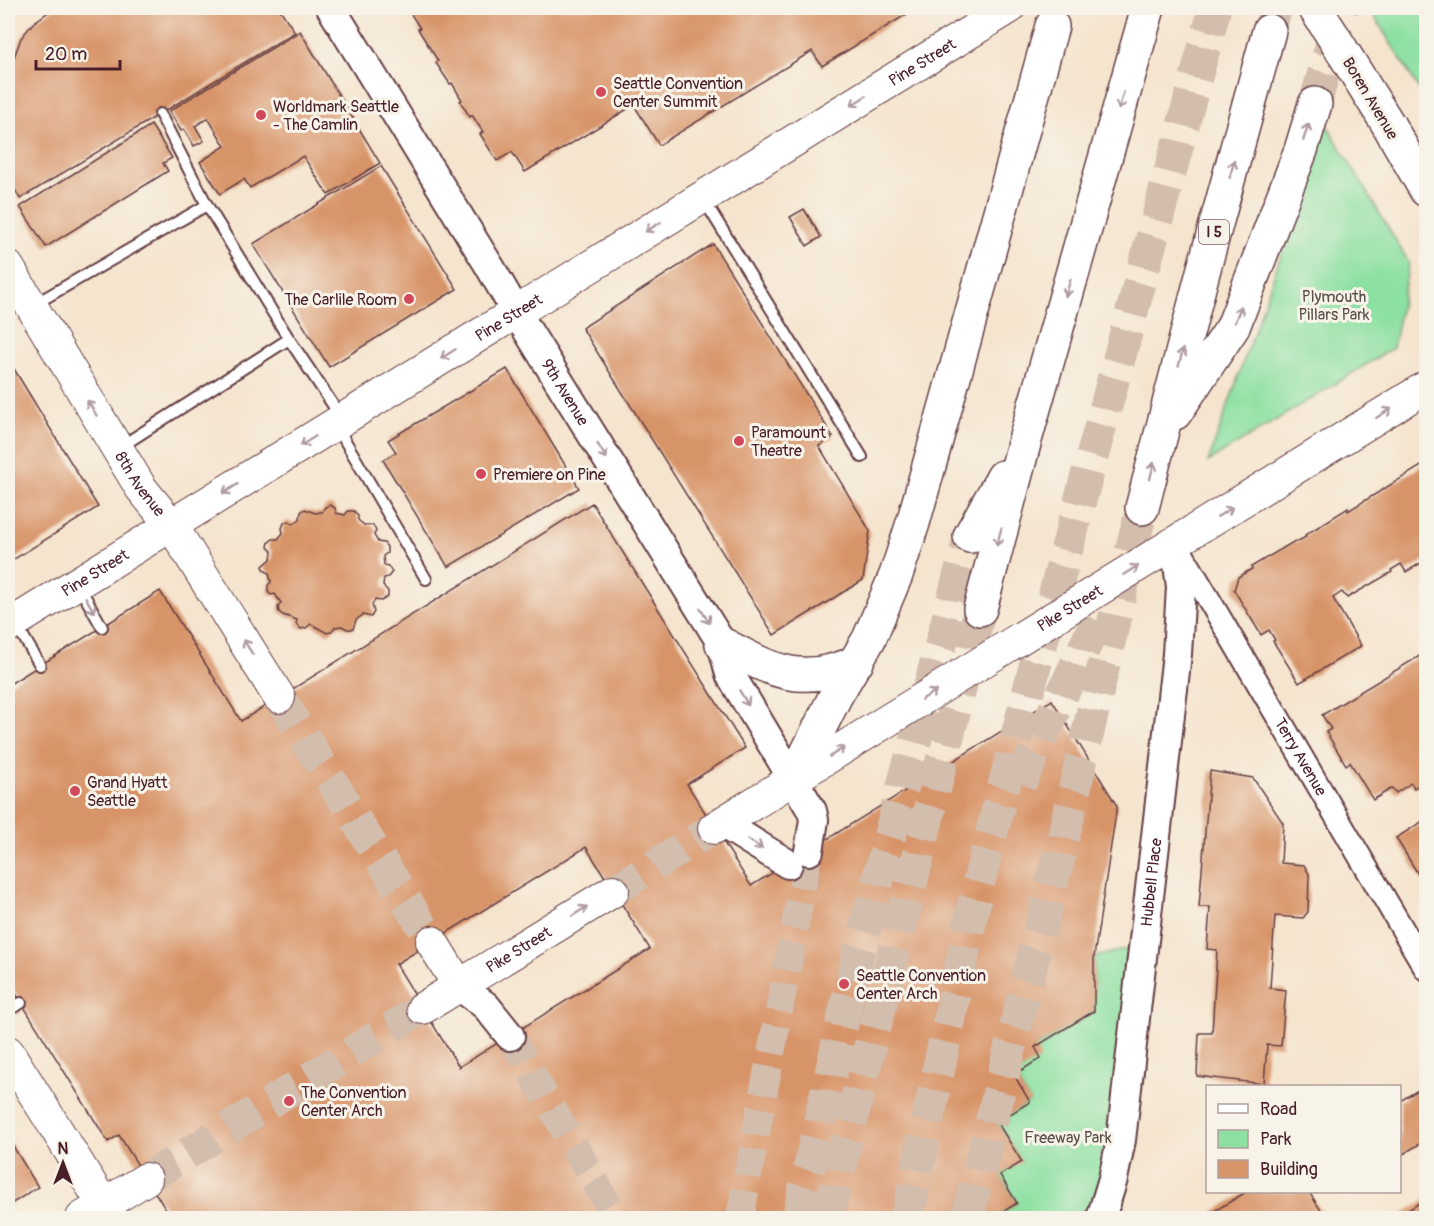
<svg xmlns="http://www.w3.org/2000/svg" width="1434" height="1226" font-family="Pangolin,sans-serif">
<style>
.green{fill:#8be0a2;stroke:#6a8066;stroke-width:1.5}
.building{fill:#d89469;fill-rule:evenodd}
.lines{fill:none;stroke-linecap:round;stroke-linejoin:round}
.tertiary-tunnel{stroke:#d3bdad;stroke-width:28;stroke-dasharray:28 14;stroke-linecap:butt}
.secondary-tunnel{stroke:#d3bdad;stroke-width:32;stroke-dasharray:32 16;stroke-linecap:butt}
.motorway-tunnel{stroke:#d3bdad;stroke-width:33;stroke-dasharray:33 16;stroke-linecap:butt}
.service-casing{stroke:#643d43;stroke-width:14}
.minor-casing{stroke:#643d43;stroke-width:26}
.tertiary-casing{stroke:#643d43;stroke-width:32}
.secondary-casing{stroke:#643d43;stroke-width:34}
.primary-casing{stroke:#643d43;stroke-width:36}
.motorway-casing{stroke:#643d43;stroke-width:36}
.service{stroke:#fff;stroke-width:10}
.minor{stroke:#fff;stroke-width:22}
.tertiary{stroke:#fff;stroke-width:28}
.secondary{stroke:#fff;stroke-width:32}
.primary{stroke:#fff;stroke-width:33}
.motorway{stroke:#fff;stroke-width:33}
.primary-bridge-casing{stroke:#643d43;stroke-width:36;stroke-linecap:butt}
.primary-bridge{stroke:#fff;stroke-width:33}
.oneway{stroke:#ae9aa0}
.poi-dot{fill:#d1495b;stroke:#f7f3e8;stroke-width:2}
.labels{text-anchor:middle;stroke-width:6;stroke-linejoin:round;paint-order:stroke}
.shield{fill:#f7f3e8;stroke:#7e5f64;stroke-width:1.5}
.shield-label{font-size:15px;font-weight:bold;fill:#4a1f2b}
.street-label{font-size:16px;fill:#4a1f2b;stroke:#f7f3e8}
.poi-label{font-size:16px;fill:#4a1f2b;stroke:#f7f3e8;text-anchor:start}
.park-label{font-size:16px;fill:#5a4f49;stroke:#f7f3e8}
</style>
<rect width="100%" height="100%" fill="#f7f3e8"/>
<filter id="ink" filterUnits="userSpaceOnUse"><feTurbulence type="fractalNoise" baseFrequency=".0167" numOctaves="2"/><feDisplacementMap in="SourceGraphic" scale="12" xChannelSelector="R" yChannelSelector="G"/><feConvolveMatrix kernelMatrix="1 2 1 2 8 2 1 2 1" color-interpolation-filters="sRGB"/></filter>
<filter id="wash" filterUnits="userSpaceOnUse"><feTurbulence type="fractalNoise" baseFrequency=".008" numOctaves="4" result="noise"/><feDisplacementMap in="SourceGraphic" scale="24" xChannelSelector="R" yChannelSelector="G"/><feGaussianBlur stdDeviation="1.35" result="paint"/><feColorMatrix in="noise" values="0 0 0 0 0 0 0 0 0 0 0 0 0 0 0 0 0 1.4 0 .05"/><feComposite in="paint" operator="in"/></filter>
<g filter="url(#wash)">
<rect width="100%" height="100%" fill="#f5e4ce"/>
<g class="green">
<path d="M1369 8H1426V100Z"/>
<path d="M1327 125 1409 263 1393 348 1208 462Z"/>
<path d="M1145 945 1110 1218H996L995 1217 1017 1203 1000 1175 1021 1161 997 1122 1030 1102 1014 1075 1035 1047 1094 1011V957Z"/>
</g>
<g id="blocks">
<g class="building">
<path d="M54 8H68L70 10 75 8H279L295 32 20 199 8 176V74L21 38 33 23Z"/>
<path d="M407 8H917L822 66 812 51 659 145 634 105 525 172 512 152 497 161 480 134 483 132 472 115 470 117 460 101 462 100 452 83 450 84 436 63 438 61 418 29 420 28Z"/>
<path d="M300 31 380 163 328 195 303 156 250 188 244 179 220 194 200 162 225 146 208 118 195 126 204 141 194 146 184 129 181 131 169 111Z"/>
<path d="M151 125 172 158 163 163 168 171 46 247 20 207Z"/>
<path d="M381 166 457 289 329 367 253 244Z"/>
<path d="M804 209 821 237 807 246 790 217Z"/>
<path d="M713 244 833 437 819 446 870 531 863 580 774 635 582 328Z"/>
<path d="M8 359 98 507 8 563Z"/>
<path d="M507 369 579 488 448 567 383 460 396 452 388 440Z"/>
<path d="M1426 463V560L1406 572 1401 564 1391 570 1392 572 1347 598 1342 592 1333 598 1361 646 1299 683 1273 641 1275 640 1269 630 1261 635 1234 590 1238 577 1252 569 1251 567 1295 541 1296 542 1306 537 1305 535 1348 508V511Z"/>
<path d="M592 503 745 748 687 784 751 886 1052 700 1117 806 1094 957V1011L1035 1047 1041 1058 1014 1075 1030 1102 997 1122 1022 1162 1000 1175 1017 1203 995 1217 996 1218H171L119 1135 108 1142 8 981V685L160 591 241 721ZM586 847 650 949 459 1067 396 964Z"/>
<path d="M330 505 335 508 336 513 345 515 348 511H354L358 516V520L364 525H373L376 531 374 535 378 542 384 543 387 547V553L383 556 384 565 388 566 392 572 388 577 384 578 383 586 388 591V597L381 601 375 600 372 605 374 612 371 617 363 615 356 620 353 629H347L342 626 335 627 331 632 327 633 311 624 306 628 301 629 296 624 297 620 283 615 279 612 278 607 281 603 275 594 271 595 268 592V585L271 582 269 573 264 570 263 566 271 559 272 551 268 547 269 542 273 539H278L283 533 282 528 284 523 289 521 293 524 300 519 301 512 305 509 315 513 322 512 325 507Z"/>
<path d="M1426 652V780L1414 788 1411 783 1396 793 1392 788 1373 800 1350 762 1346 765 1326 732 1331 729 1322 715Z"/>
<path d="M1210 771 1253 778 1283 823 1281 863 1304 865 1309 874 1308 912 1303 918 1275 916 1270 988 1286 990 1281 1046 1267 1045 1264 1084 1197 1076 1199 1033H1212L1217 950 1207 949 1210 907H1199Z"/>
<path d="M1426 819V887L1396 838Z"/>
<path d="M1423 1087 1426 1093V1140L1400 1156V1101Z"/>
<path d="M8 1138 38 1187 8 1206Z"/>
<path d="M1246 1192H1309L1326 1218H1203Z"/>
<path d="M1426 1199V1218H1395Z"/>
</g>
</g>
</g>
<g filter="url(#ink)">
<use href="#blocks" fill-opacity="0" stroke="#643d43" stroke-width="1.5"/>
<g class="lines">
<g class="tertiary-tunnel">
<path d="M510 1036 616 1218"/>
<path d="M740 1218 809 851"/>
</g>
<g class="secondary-tunnel">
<path d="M279 697 432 942"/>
<path d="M613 891 714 828"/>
<path d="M146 1179 423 1008"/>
</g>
<g class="motorway-tunnel">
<path d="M1269 31 1276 8"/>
<path d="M1315 104 1342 8"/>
<path d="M1020 783 1102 610"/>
<path d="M798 1218 857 958 970 536"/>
<path d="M827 1218 980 609"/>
<path d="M907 1218 978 885 1042 640 1215 8"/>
<path d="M967 1218 1058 860 1122 587 1142 508"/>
</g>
<g class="service-casing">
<g id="service">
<path d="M160 114 207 205"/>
<path d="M704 200 862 457"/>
<path d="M33 305 207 205 289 339 341 417"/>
<path d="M337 427 426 579"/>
<path d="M120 447 289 339"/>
<path d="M79 586 102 627"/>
<path d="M16 624 40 665"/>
<path d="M8 1010 21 1003"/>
</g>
</g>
<g class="minor-casing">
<g id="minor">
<path id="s1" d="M1178 547 1426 969"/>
</g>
</g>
<g class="tertiary-casing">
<g id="tertiary">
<path id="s2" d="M331 8 490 267 516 312 722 644 730 674 812 811 814 820 809 851"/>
<path d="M722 823 788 864"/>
<path d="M459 986 486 1006 510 1036"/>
<path id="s3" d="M1101 1218 1113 1179 1121 1140 1177 654 1181 587 1175 542"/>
</g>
</g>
<g class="secondary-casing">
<g id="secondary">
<path id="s4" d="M8 267 141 488 172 526 279 697"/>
<path id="s5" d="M8 626 1009 8"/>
<path id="s6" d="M714 828 1426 387"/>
<path d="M432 942 459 986"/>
<path id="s7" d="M423 1008 613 891"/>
<path d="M8 1052 112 1218"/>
<path d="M82 1218 146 1179"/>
</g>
</g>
<g class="primary-casing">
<g id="primary">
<path d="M1315 8 1333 36"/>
<path d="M1388 124 1426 190"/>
</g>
</g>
<g class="motorway-casing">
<g id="motorway">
<path d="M1175 413 1233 327 1301 150 1315 104"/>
<path d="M1142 508 1203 272 1269 31"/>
<path d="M970 536 1003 477"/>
<path d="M980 609 1025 440 1148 8"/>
<path d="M722 644C773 671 801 687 857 662"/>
<path d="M794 779 836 695 869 639 896 575 913 523 1052 26"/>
</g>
</g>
<use href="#service" class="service"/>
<use href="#minor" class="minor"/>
<use href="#tertiary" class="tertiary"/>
<use href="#secondary" class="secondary"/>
<use href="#primary" class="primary"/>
<use href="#motorway" class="motorway"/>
<g class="primary-bridge-casing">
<path id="primary-bridge" d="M1333 36 1388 124"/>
</g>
<use href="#primary-bridge" class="primary-bridge"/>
</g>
<defs><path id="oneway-shaft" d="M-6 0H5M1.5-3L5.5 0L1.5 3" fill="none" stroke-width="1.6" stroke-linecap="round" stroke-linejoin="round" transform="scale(1.5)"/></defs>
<g class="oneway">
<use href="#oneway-shaft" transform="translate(858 101) rotate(148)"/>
<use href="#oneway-shaft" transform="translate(1121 101) rotate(106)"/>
<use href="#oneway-shaft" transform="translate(1306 132) rotate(-72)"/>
<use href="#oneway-shaft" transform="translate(1232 169) rotate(-75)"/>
<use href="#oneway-shaft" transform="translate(653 227) rotate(148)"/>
<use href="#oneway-shaft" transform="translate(1068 288) rotate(106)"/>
<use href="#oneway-shaft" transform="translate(1238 314) rotate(-69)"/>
<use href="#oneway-shaft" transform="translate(448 354) rotate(148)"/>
<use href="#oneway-shaft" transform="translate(1181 357) rotate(-75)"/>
<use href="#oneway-shaft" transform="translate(92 408) rotate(-121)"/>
<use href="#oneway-shaft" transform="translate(1384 413) rotate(-32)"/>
<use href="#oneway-shaft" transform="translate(308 441) rotate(148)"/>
<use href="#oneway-shaft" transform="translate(602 451) rotate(58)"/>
<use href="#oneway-shaft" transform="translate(1152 471) rotate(-76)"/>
<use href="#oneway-shaft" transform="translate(230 489) rotate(148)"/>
<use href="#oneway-shaft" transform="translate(1225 512) rotate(-32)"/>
<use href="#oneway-shaft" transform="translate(999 537) rotate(105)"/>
<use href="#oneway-shaft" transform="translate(1131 570) rotate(-32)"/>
<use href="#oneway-shaft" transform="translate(90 605) rotate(60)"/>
<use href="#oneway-shaft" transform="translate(705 616) rotate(58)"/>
<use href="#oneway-shaft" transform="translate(248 647) rotate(-122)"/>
<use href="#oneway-shaft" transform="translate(929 695) rotate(-32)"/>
<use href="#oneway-shaft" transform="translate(744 698) rotate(59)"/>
<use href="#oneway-shaft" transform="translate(837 752) rotate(-32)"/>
<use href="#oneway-shaft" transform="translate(755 844) rotate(32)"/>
<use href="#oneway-shaft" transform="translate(580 911) rotate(-32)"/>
</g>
</g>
<g class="poi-dot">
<circle cx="601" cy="92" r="6"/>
<circle cx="261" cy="115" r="6"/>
<circle cx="409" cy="299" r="6"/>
<circle cx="739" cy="441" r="6"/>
<circle cx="481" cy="474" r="6"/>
<circle cx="75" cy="791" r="6"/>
<circle cx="844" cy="984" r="6"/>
<circle cx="289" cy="1101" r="6"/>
</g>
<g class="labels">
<rect class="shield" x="1199" y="220" width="30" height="24" rx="4.5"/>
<g class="shield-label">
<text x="1214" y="237">I 5</text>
</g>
<g class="street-label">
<text dy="6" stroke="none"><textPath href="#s5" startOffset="1074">Pine Street</textPath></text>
<text transform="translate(1371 98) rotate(59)" y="6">Boren Avenue</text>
<text dy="6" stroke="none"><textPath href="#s5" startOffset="588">Pine Street</textPath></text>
<text dy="6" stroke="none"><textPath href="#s2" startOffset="450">9th Avenue</textPath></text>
<text dy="6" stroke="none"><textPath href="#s4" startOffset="254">8th Avenue</textPath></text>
<text dy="6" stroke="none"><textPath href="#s5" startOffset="102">Pine Street</textPath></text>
<text dy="6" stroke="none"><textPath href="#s6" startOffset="418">Pike Street</textPath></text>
<text dy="6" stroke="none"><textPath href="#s1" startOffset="243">Terry Avenue</textPath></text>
<text dy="6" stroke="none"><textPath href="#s3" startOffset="340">Hubbell Place</textPath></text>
<text dy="6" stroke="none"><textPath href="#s7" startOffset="112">Pike Street</textPath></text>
</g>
<g class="poi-label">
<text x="613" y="89">Seattle Convention<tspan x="613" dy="18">Center Summit</tspan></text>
<text x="273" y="112">Worldmark Seattle<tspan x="273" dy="18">- The Camlin</tspan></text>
<text x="397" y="305" text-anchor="end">The Carlile Room</text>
<text x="751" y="438">Paramount<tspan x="751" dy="18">Theatre</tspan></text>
<text x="493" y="480">Premiere on Pine</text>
<text x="87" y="788">Grand Hyatt<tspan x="87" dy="18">Seattle</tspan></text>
<text x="856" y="981">Seattle Convention<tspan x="856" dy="18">Center Arch</tspan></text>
<text x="301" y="1098">The Convention<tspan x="301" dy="18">Center Arch</tspan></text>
</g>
<g class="park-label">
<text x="1334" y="302">Plymouth<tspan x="1334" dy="18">Pillars Park</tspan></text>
<text x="1068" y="1143">Freeway Park</text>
</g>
</g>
<rect width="1434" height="1226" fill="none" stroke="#f7f3e8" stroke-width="30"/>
<rect x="1206" y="1085" width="195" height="108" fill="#f7f3e8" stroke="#b29e9c" stroke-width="1.5"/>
<rect x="1218" y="1104" width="30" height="9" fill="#ffffff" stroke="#b29e9c" stroke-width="1.5"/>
<text x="1260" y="1115" font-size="18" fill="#4a1f2b">Road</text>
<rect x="1218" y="1130" width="30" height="18" fill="#8be0a2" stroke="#b29e9c" stroke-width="1.5"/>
<text x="1260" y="1145" font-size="18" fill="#4a1f2b">Park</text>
<rect x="1218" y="1160" width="30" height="18" fill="#d89469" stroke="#b29e9c" stroke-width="1.5"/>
<text x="1260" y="1175" font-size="18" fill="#4a1f2b">Building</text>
<g transform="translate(63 1163)" stroke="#f7f3e8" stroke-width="4.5" paint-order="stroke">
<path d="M0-4.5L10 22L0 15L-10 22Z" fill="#4a1f2b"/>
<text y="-9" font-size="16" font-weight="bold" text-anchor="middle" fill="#4a1f2b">N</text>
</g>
<path d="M36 60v9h84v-9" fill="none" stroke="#4a1f2b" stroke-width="3"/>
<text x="45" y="60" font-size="18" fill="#4a1f2b" stroke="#f7f3e8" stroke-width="4.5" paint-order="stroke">20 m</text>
</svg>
